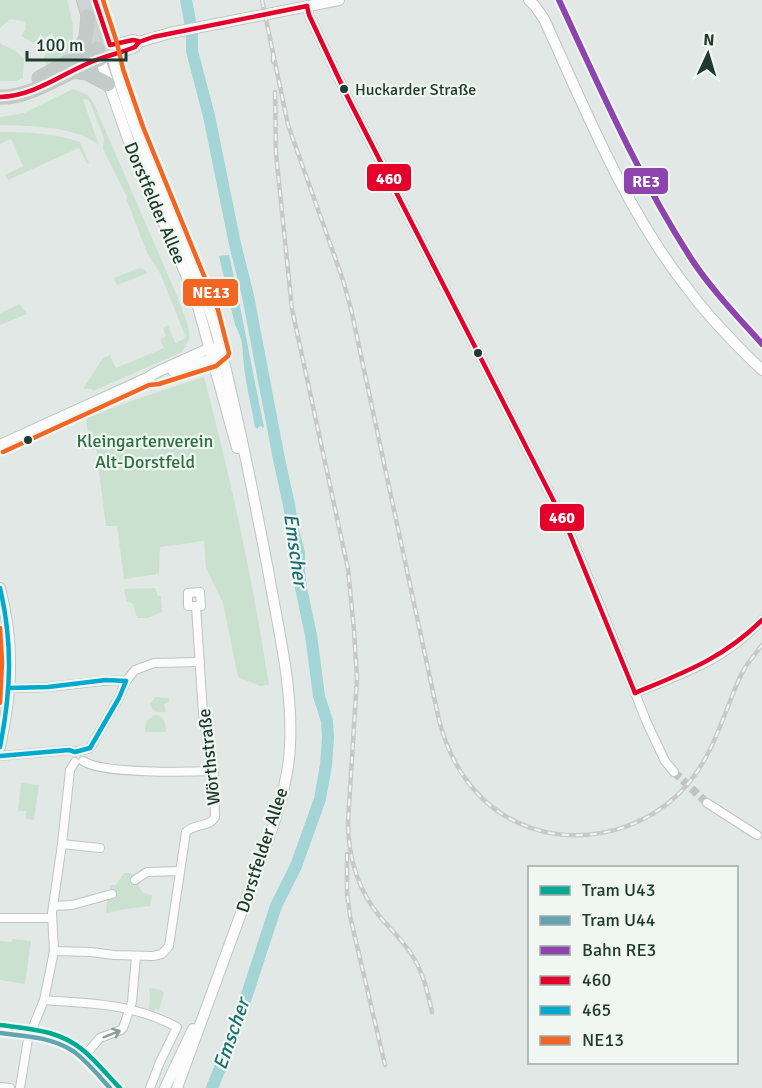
<svg xmlns="http://www.w3.org/2000/svg" width="762" height="1088" font-family="Signika,sans-serif">
<style>
.green{fill:#cbe1d0}
.water{fill:#a3d4d6}
.lines{fill:none;stroke-linecap:round;stroke-linejoin:round}
.river{stroke:#a3d4d6;stroke-width:12}
.minor-tunnel{stroke:#bbc5c1;stroke-width:8;stroke-dasharray:8 4;stroke-linecap:butt}
.minor-casing{stroke:#bfc5c2;stroke-width:10}
.tertiary-casing{stroke:#bfc5c2;stroke-width:12}
.secondary-casing{stroke:#bec6c2;stroke-width:12}
.primary-casing{stroke:#bcc4c1;stroke-width:14}
.trunk-casing{stroke:#bcc4c1;stroke-width:15}
.minor{stroke:#fbfcfb;stroke-width:8}
.tertiary{stroke:#fbfcfb;stroke-width:10}
.secondary{stroke:#fbfcfb;stroke-width:10}
.primary{stroke:#cdd4d1;stroke-width:12}
.trunk{stroke:#c3cbc8;stroke-width:14}
.rail-casing{stroke:#c6c9c8;stroke-width:4.5}
.rail{stroke:#f0f7f3;stroke-width:2;stroke-dasharray:7;stroke-linecap:butt}
.bus-1-casing{stroke:#f0f7f3;stroke-width:9}
.bus-2-casing{stroke:#f0f7f3;stroke-width:9}
.bus-3-casing{stroke:#f0f7f3;stroke-width:9}
.bus-1{stroke:#e4002b;stroke-width:4.5}
.bus-2{stroke:#00a9ce;stroke-width:4.5}
.bus-3{stroke:#f26522;stroke-width:4.5}
.rail-1-casing{stroke:#f0f7f3;stroke-width:10}
.rail-1{stroke:#8e44ad;stroke-width:6}
.tram-1-casing{stroke:#f0f7f3;stroke-width:9}
.tram-2-casing{stroke:#f0f7f3;stroke-width:9}
.tram-1{stroke:#00a991;stroke-width:4.5}
.tram-2{stroke:#63a4b0;stroke-width:4.5}
.oneway{stroke:#8e9b96}
.bus-dot{fill:#213a31;stroke:#f0f7f3;stroke-width:2}
.labels{text-anchor:middle;stroke-width:4.5;stroke-linejoin:round;paint-order:stroke}
.bus-label{font-size:16px;fill:#213a31;stroke:#f0f7f3;text-anchor:start}
.street-label{font-size:18px;fill:#213a31;stroke:#f0f7f3}
.park-label{font-size:18px;fill:#2c703f;stroke:#f0f7f3}
.water-label{font-size:20px;font-style:italic;fill:#1d6f74;stroke:#f0f7f3}
.line-badge{stroke:#f0f7f3;stroke-width:2}
.badge-label{font-size:16px;text-anchor:middle;font-weight:bold;fill:#fff}
</style>
<rect width="100%" height="100%" fill="#e2e8e5"/>
<g class="green">
<path d="M0 0H67C72 17 79 43 64 57 59 61 52 64 47 68L44 58 47 49 55 44 52 33 36 45 21 36 25 30 26 22 10 19 0 28Z"/>
<path d="M0 42 1 44 16 51 24 59 23 78 17 81H0Z"/>
<path d="M73 89 88 95 94 104 177 296C180 306 192 329 189 339 188 343 184 348 182 352L93 391 92 389H83L101 361 104 357 110 355 116 368 164 348 160 339 166 336 163 328 168 325 175 343 186 338 161 275 147 253 126 198 127 197 103 149 104 139 90 102 86 99 83 100 99 145C76 126 29 126 0 125V117L24 113Z"/>
<path d="M0 132C27 132 55 133 80 142L89 163 87 164 79 148 8 180 5 175 23 166 11 139 0 144Z"/>
<path d="M139 268 144 269 148 273 117 285 114 278Z"/>
<path d="M20 304 27 314 0 325V313Z"/>
<path d="M204 377C231 479 253 581 269 685L260 686 238 677 223 603 206 568 204 541 160 547 159 574 124 579 117 526H106L96 449 90 450 86 418 137 399Z"/>
<path d="M155 588 158 596H161L162 612 148 618H137L133 604 127 601 124 592 125 589Z"/>
<path d="M155 697 169 698V702L164 704 166 711 165 712C158 713 153 712 150 705Z"/>
<path d="M155 715C164 716 166 723 166 732H145L146 721Z"/>
<path d="M21 783 39 785 34 820 26 819V811H18Z"/>
<path d="M124 873H131L143 893 152 895 150 906 125 909 106 913 107 900 112 897V894L110 890V885H116Z"/>
<path d="M12 939 31 941 25 984 0 980V941L12 942Z"/>
<path d="M151 988 161 990 164 993 159 1010 155 1009 154 1012 149 1010 150 996 149 989Z"/>
</g>
<path class="water" d="M229 255C242 312 252 370 264 427L262 428V426L258 427V429L255 427C252 407 246 387 244 366 242 350 244 340 235 325L219 256Z"/>
<g class="lines">
<path class="river" d="M186 0 192 32V51L209 116 235 244 248 296 279 459 289 505 294 534 299 553V572L301 588 311 635 319 696 327 721 328 738 326 765 320 799 296 866 276 906 235 1031 212 1088"/>
<path class="minor-tunnel" d="M674 772 707 803"/>
<g class="minor-casing">
<g id="minor">
<path d="M307 6 309 15 348 98 567 527 599 603 647 723 665 761 674 772"/>
<path d="M200 592 201 606H188V593Z"/>
<path d="M0 687C28 690 56 686 84 683 98 682 111 679 126 681"/>
<path d="M635 693C666 680 702 668 730 648 741 640 752 630 762 620"/>
<path d="M0 756 69 750 75 752 77 751C83 750 85 751 90 748L119 698 126 681 135 670 154 663 200 662"/>
<path d="M83 761C102 774 188 772 214 771"/>
<path d="M707 803 757 835"/>
<path d="M62 844 100 848"/>
<path d="M135 880 147 872 180 871"/>
<path d="M54 906 72 905 112 894"/>
<path d="M0 918H51"/>
<path d="M54 951 91 952 114 955 153 956 162 954 169 946 186 832C194 823 209 828 215 817L214 771 208 748 203 714 196 606"/>
<path d="M44 1000C94 1004 131 1003 177 1027L160 1062 150 1088"/>
<path d="M0 1027C25 1031 52 1031 74 1045 91 1055 104 1074 118 1088"/>
<path d="M86 1054 100 1038 121 1030 123 1028 132 1002 136 956"/>
<path d="M0 1087 10 1088"/>
<path d="M20 1088 28 1039 44 1000 54 951 52 913 62 844 70 770 75 762"/>
</g>
</g>
<g class="tertiary-casing">
<g id="tertiary">
<path d="M529 0 535 6 544 19C587 113 626 212 691 293 712 321 737 346 762 370"/>
<path d="M102 48 133 40 139 42 170 33 339 0"/>
<path d="M106 57 135 47 139 42"/>
</g>
</g>
<g class="secondary-casing">
<g id="secondary">
<path d="M112 55C122 95 137 135 153 172 175 226 201 279 217 334 237 412 253 491 268 570 278 628 293 687 290 746 289 773 281 800 273 826L177 1088"/>
<path d="M100 59 128 139 195 296 237 448"/>
<path d="M173 371 213 359 217 355"/>
<path d="M0 445 147 378 157 372 210 348 215 349"/>
<path d="M0 588C8 619 12 655 9 687 8 707 4 727 0 747"/>
<path d="M165 1088 193 1029"/>
</g>
</g>
<g class="primary-casing">
<g id="primary">
<path d="M83 0 100 58"/>
<path d="M95 0 112 55"/>
</g>
</g>
<g class="trunk-casing">
<g id="trunk">
<path d="M76 59 86 37 88 16"/>
<path d="M72 71 87 73 108 84"/>
<path d="M39 78 66 63 98 49"/>
<path d="M0 97C30 99 71 69 100 59"/>
</g>
</g>
<use href="#minor" class="minor"/>
<use href="#tertiary" class="tertiary"/>
<use href="#secondary" class="secondary"/>
<use href="#primary" class="primary"/>
<use href="#trunk" class="trunk"/>
<g class="rail-casing">
<g id="rail">
<path d="M262 0 273 53V62"/>
<path d="M273 53 288 125 343 280 351 309 439 720C447 751 460 777 483 799 541 854 636 844 687 785 714 754 724 712 741 675L746 666 762 645"/>
<path d="M275 92 276 154 292 309 348 569 354 630 357 678 348 822C348 856 358 890 380 917 392 931 406 943 415 960 424 976 428 994 432 1012"/>
<path d="M347 854V893L350 916 385 1065"/>
</g>
</g>
<use href="#rail" class="rail"/>
<g class="bus-1-casing">
<g id="bus-1">
<path d="M95 0 110 45 133 40 138 41"/>
<path d="M307 6 309 15 348 98 567 527 635 693"/>
<path d="M0 97C34 96 60 75 91 62 105 56 121 53 135 47L139 42 153 37 307 6"/>
<path d="M635 693C685 672 722 659 762 620"/>
</g>
</g>
<g class="bus-2-casing">
<g id="bus-2">
<path d="M0 588C13 643 11 692 0 747"/>
<path d="M9 688 48 687 106 680 126 681"/>
<path d="M0 756 69 750 75 752 90 748 119 698 126 681"/>
</g>
</g>
<g class="bus-3-casing">
<g id="bus-3">
<path d="M3 452 149 385 159 384 216 366 228 356 229 353 218 310 143 127 123 69 117 43 103 0"/>
<path d="M0 628 2 662 0 703"/>
</g>
</g>
<use href="#bus-1" class="bus-1"/>
<use href="#bus-2" class="bus-2"/>
<use href="#bus-3" class="bus-3"/>
<g class="rail-1-casing">
<path id="rail-1" d="M559 0C600 88 639 178 692 260 712 290 738 317 762 344"/>
</g>
<use href="#rail-1" class="rail-1"/>
<g class="tram-1-casing">
<path id="tram-1" d="M0 1025C30 1029 60 1030 84 1051 97 1062 108 1076 120 1088"/>
</g>
<g class="tram-2-casing">
<path id="tram-2" d="M0 1033C25 1036 51 1037 73 1051 87 1061 98 1075 110 1088"/>
</g>
<use href="#tram-1" class="tram-1"/>
<use href="#tram-2" class="tram-2"/>
</g>
<defs><path id="oneway-shaft" d="M-6 0H5M1.5-3L5.5 0L1.5 3" fill="none" stroke-width="1.6" stroke-linecap="round" stroke-linejoin="round" transform="scale(1.5)"/></defs>
<use class="oneway" href="#oneway-shaft" transform="translate(112 1034) rotate(-22)"/>
<g class="bus-dot">
<circle cx="344" cy="89" r="5"/>
<circle cx="478" cy="353" r="5"/>
<circle cx="28" cy="440" r="5"/>
</g>
<g class="labels">
<g class="bus-label">
<text x="355" y="95">Huckarder Straße</text>
</g>
<g class="street-label">
<text transform="translate(155 203) rotate(67)" y="6">Dorstfelder Allee</text>
<text transform="translate(209 757) rotate(-96)" y="6">Wörthstraße</text>
<text transform="translate(262 850) rotate(-72)" y="6">Dorstfelder Allee</text>
</g>
<g class="park-label">
<text x="145" y="447">Kleingartenverein<tspan x="145" dy="21">Alt-Dorstfeld</tspan></text>
</g>
<g class="water-label">
<text transform="translate(296 550) rotate(82)" y="7">Emscher</text>
<text transform="translate(231 1034) rotate(-71)" y="7">Emscher</text>
</g>
</g>
<g class="line-badge">
<rect x="366" y="163" width="46" height="29" rx="6" fill="#e4002b"/>
<rect x="623" y="167" width="46" height="28" rx="6" fill="#8e44ad"/>
<rect x="182" y="278" width="57" height="29" rx="6" fill="#f26522"/>
<rect x="539" y="503" width="46" height="29" rx="6" fill="#e4002b"/>
</g>
<g class="badge-label">
<text x="389" y="184">460</text>
<text x="646" y="187">RE3</text>
<text x="211" y="298">NE13</text>
<text x="562" y="523">460</text>
</g>
<rect x="528" y="866" width="210" height="198" fill="#f0f7f3" stroke="#9daba5" stroke-width="1.5"/>
<rect x="540" y="886" width="30" height="9" fill="#00a991" stroke="#9daba5" stroke-width="1.5"/>
<text x="582" y="896" font-size="18" fill="#213a31">Tram U43</text>
<rect x="540" y="916" width="30" height="9" fill="#63a4b0" stroke="#9daba5" stroke-width="1.5"/>
<text x="582" y="926" font-size="18" fill="#213a31">Tram U44</text>
<rect x="540" y="946" width="30" height="9" fill="#8e44ad" stroke="#9daba5" stroke-width="1.5"/>
<text x="582" y="956" font-size="18" fill="#213a31">Bahn RE3</text>
<rect x="540" y="976" width="30" height="9" fill="#e4002b" stroke="#9daba5" stroke-width="1.5"/>
<text x="582" y="986" font-size="18" fill="#213a31">460</text>
<rect x="540" y="1006" width="30" height="9" fill="#00a9ce" stroke="#9daba5" stroke-width="1.5"/>
<text x="582" y="1016" font-size="18" fill="#213a31">465</text>
<rect x="540" y="1036" width="30" height="9" fill="#f26522" stroke="#9daba5" stroke-width="1.5"/>
<text x="582" y="1046" font-size="18" fill="#213a31">NE13</text>
<g transform="translate(708 54) rotate(4)" stroke="#f0f7f3" stroke-width="4.5" paint-order="stroke">
<path d="M0-4.5L10 22L0 15L-10 22Z" fill="#213a31"/>
<text y="-9" font-size="16" font-weight="bold" text-anchor="middle" fill="#213a31">N</text>
</g>
<path d="M27 51v9h99v-9" fill="none" stroke="#213a31" stroke-width="3"/>
<text x="36" y="51" font-size="18" fill="#213a31" stroke="#f0f7f3" stroke-width="4.5" paint-order="stroke">100 m</text>
</svg>
